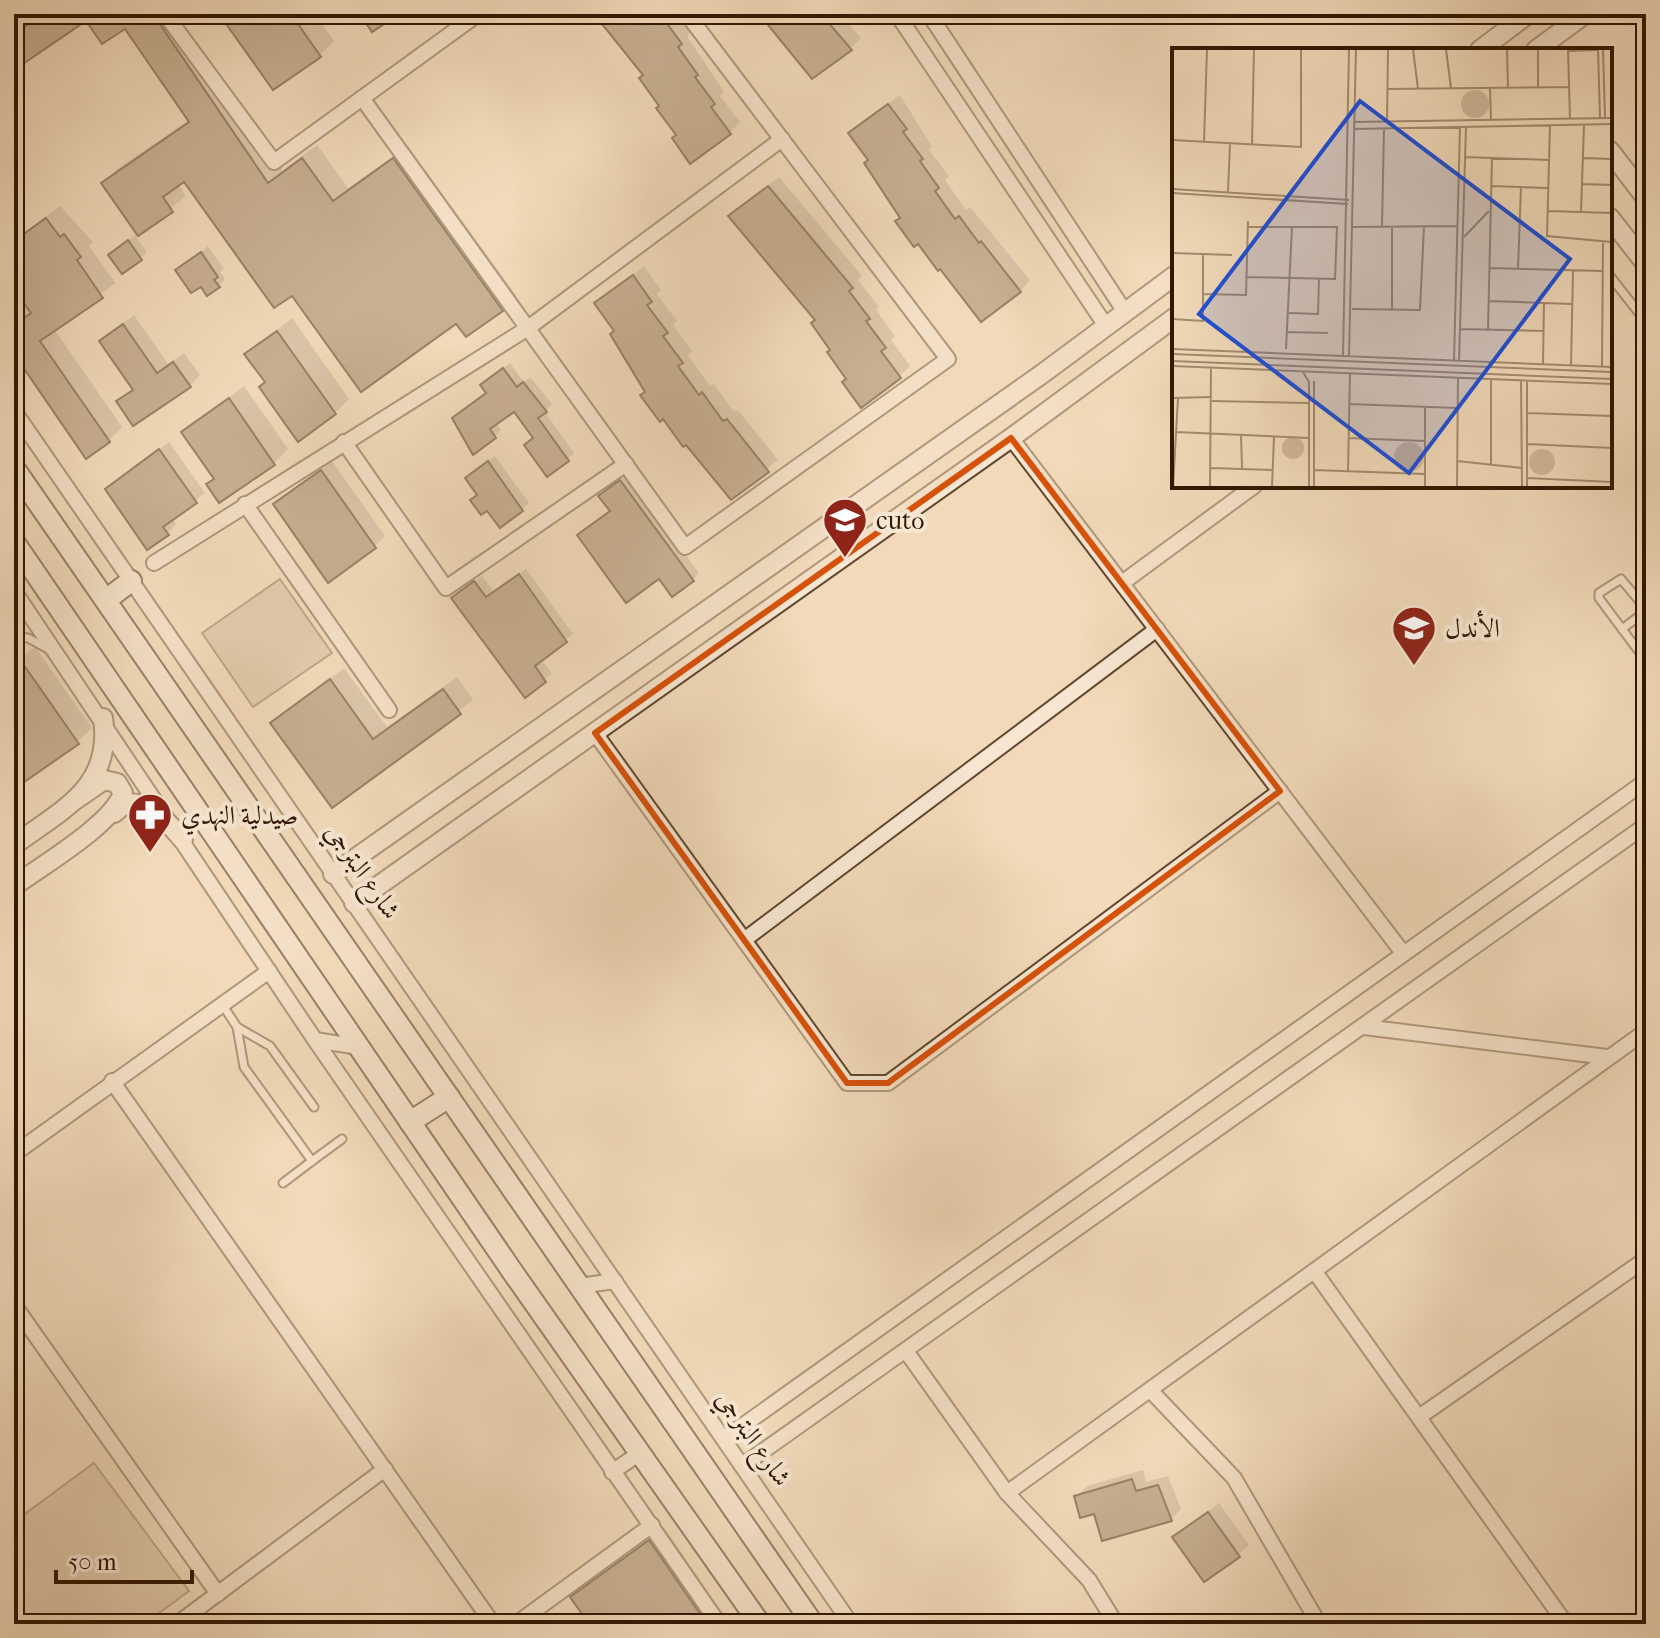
<svg xmlns="http://www.w3.org/2000/svg" width="1660" height="1638" font-family="'IM FELL French Canon',Amiri,serif">
<style>
.green{fill:#d0b89a;stroke:#80684d;stroke-width:2}
.shadow{fill:#0003}
.building{fill:#957c60;stroke:#311700;stroke-width:2}
.lines{fill:none;stroke-linecap:round;stroke-linejoin:round}
.service-casing{stroke:#61482e;stroke-width:11}
.minor-casing{stroke:#61482e;stroke-width:18}
.tertiary-casing{stroke:#61482e;stroke-width:22}
.secondary-casing{stroke:#311700;stroke-width:24}
.service{stroke:#f6e6d2;stroke-width:7}
.minor{stroke:#f6e6d2;stroke-width:14}
.tertiary{stroke:#f6e6d2;stroke-width:18}
.secondary{stroke:#f6e6d2;stroke-width:20}
.marked{fill:none;stroke:#d6520b;stroke-width:6;stroke-linejoin:round}
.labels{text-anchor:middle;stroke-width:8;stroke-linejoin:round;paint-order:stroke}
.poi-label{font-size:26px;fill:#311700;stroke:#f6e6d2;text-anchor:start}
.street-label{font-size:26px;fill:#311700;stroke:#f6e6d2}
.inset-road{fill:none;stroke:#a48b6f;stroke-width:2}
.view{fill:#1d4ed8;fill-opacity:0.15;stroke:#1d4ed8;stroke-width:4}
.inset-edge{fill:none;stroke:#311700;stroke-width:4}
</style>
<rect width="100%" height="100%" fill="#f1d9b9"/>
<filter id="stains"><feTurbulence type="fractalNoise" baseFrequency=".0025" numOctaves="4"/><feColorMatrix values="0 0 0 0 .2 0 0 0 0 .09 0 0 0 0 .02 0 0 0 .5 -.17"/></filter>
<radialGradient id="worn" r=".72"><stop offset=".6" stop-color="#630" stop-opacity="0"/><stop offset="1" stop-color="#630" stop-opacity=".3"/></radialGradient>
<g class="green">
<path d="M280 579 332 653 253 707 202 633Z"/>
<path d="M94 1463 189 1591 144 1624H14V1522Z"/>
</g>
<g class="shadow">
<path d="M40 14H175L283 170 317 145 348 188 408 146 516 295 502 309 457 321 292 293 184 179 178 184 186 196 135 236 147 252 140 258 117 248 138 233 103 183 117 169 190 119 125 26 86 18 14 67V32Z"/>
<path d="M222 14H315L334 41 320 55Z"/>
<path d="M592 14H676L691 32 687 36 724 92 720 96 740 122 729 133 678 135 646 75 622 43 619 45Z"/>
<path d="M759 14H840L861 38 851 48 789 51Z"/>
<path d="M900 95 932 147 929 150 949 176 945 180 966 210 970 207 1030 280 1020 291 902 218 851 133Z"/>
<path d="M779 177 862 276 858 280 879 307 876 310 895 336 891 340 910 366 899 377 848 378 817 319 730 216Z"/>
<path d="M60 206 93 242 89 246 115 283 54 329 122 427 109 440 14 351V226L20 235Z"/>
<path d="M208 246 224 269 220 272 225 279 218 286 202 284 178 270Z"/>
<path d="M644 266 661 290 657 294 677 321 673 325 692 351 688 355 710 386 713 383 734 412 738 410 778 460 731 497 663 417 660 419 627 364 631 360 616 330 597 303Z"/>
<path d="M134 315 168 364 184 353 200 375 190 386 118 401 134 387 102 341Z"/>
<path d="M292 318 349 399 335 413 267 382 247 354Z"/>
<path d="M510 363 524 382 530 377 552 404 545 412 574 453 568 459 534 437 514 409 496 422 501 430 495 436 454 418 488 392 483 385Z"/>
<path d="M244 386 288 449 274 463 216 478 183 432Z"/>
<path d="M169 442 205 493 172 518 176 524 168 533 108 489Z"/>
<path d="M495 456 529 503 522 510 479 494 474 472Z"/>
<path d="M332 461 385 536 374 547 276 505Z"/>
<path d="M628 475 699 573 692 580 659 576 579 535 611 510 608 489Z"/>
<path d="M526 569 573 634 541 659 552 674 525 695 460 592 482 576 494 592Z"/>
<path d="M35 647 92 728 77 742 14 787V662Z"/>
<path d="M344 668 387 727 457 677 473 700 333 805 273 723Z"/>
<path d="M1143 1470 1146 1482 1168 1476 1181 1509 1171 1519 1095 1511 1076 1497 1087 1486Z"/>
<path d="M1219 1503 1249 1545 1238 1555 1175 1537Z"/>
<path d="M664 1527 725 1616 738 1624H592L573 1597Z"/>
</g>
<g class="building">
<path d="M44 14H153L268 183 302 158 333 201 393 158 503 311 466 337 456 324 361 392 292 296 274 308 184 182 163 197 173 212 138 236 101 183 189 122 125 29 102 44 86 21 14 70V34Z"/>
<path d="M219 14H291L321 57 273 90Z"/>
<path d="M360 14H399L372 32Z"/>
<path d="M594 14H655L660 21 663 18 682 44 678 47 698 75 695 77 715 104 711 107 731 134 690 164 672 138 676 135 656 108 659 106 639 78 643 75Z"/>
<path d="M759 14H821L852 50 812 79Z"/>
<path d="M888 104 907 129 903 132 923 159 920 161 939 188 935 191 955 219 959 216 979 243 981 241 1021 292 981 322 940 269 938 271 918 244 914 247 895 221 900 218 864 163 868 160 848 133Z"/>
<path d="M768 186 853 288 849 291 870 319 866 321 886 348 881 351 901 378 861 408 842 382 846 379 827 352 830 350 811 323 815 320 728 216Z"/>
<path d="M46 218 60 237 64 234 81 257 77 260 103 298 40 341 110 442 86 459 14 354V325L31 313 14 289V241Z"/>
<path d="M128 240 142 260 122 274 108 255Z"/>
<path d="M201 252 218 277 214 280 220 287 207 296 201 287 191 293 175 270Z"/>
<path d="M633 275 652 302 647 305 668 333 663 336 683 363 678 366 699 395 702 392 723 421 727 419 769 472 731 500 686 445 683 447 663 419 660 422 640 395 645 392 610 334 614 331 594 303Z"/>
<path d="M123 324 157 373 173 362 191 387 133 426 116 401 133 390 99 341Z"/>
<path d="M277 331 336 414 298 442 259 387 265 382 244 354Z"/>
<path d="M503 368 517 387 523 382 547 412 538 418 569 461 547 477 524 445 533 438 514 412 490 429 496 438 473 455 452 418 486 393 480 385Z"/>
<path d="M229 398 275 465 219 503 206 484 214 479 181 432Z"/>
<path d="M159 449 197 503 163 527 169 535 147 550 105 489Z"/>
<path d="M488 461 523 511 500 528 487 511 481 515 470 500 477 495 465 478Z"/>
<path d="M321 470 376 548 328 583 273 504Z"/>
<path d="M620 480 694 581 672 597 659 579 626 603 577 535 610 511 598 496Z"/>
<path d="M519 574 567 642 535 666 546 682 525 698 451 598 474 581 486 597Z"/>
<path d="M14 651 79 744 14 789Z"/>
<path d="M330 679 373 739 443 689 461 714 332 808 270 723Z"/>
<path d="M1132 1479 1136 1491 1158 1485 1172 1521 1102 1541 1094 1514 1080 1518 1074 1496Z"/>
<path d="M1208 1512 1240 1557 1204 1582 1172 1537Z"/>
<path d="M649 1540 707 1624H589L570 1597Z"/>
</g>
<g class="lines">
<g class="service-casing">
<g id="service">
<path d="M1610 276 1646 322"/>
<path d="M1646 609 1621 579 1599 593V598L1646 661"/>
<path d="M1622 629 1646 611"/>
<path d="M14 636 28 638 48 649"/>
<path d="M222 1004 237 1027 244 1067 312 1161 342 1139"/>
<path d="M237 1027 270 1046 314 1107"/>
<path d="M283 1183 312 1161"/>
</g>
</g>
<g class="minor-casing">
<g id="minor">
<path d="M165 14 274 162 478 14"/>
<path d="M897 14 1106 326"/>
<path d="M929 14 1125 312"/>
<path d="M14 21 23 14"/>
<path d="M362 98 685 547 948 359 687 14"/>
<path d="M14 411 851 1624"/>
<path d="M1011 438 1403 953"/>
<path d="M344 442 446 588 626 464"/>
<path d="M245 504 389 710"/>
<path d="M154 563 528 328 782 139"/>
<path d="M1122 583 1254 486"/>
<path d="M14 591 315 1040 719 1624"/>
<path d="M595 733 847 1083H888L1280 791"/>
<path d="M744 940 1157 629"/>
<path d="M1364 1027 1607 1057"/>
<path d="M315 1040 359 1047"/>
<path d="M112 1081 493 1624"/>
<path d="M14 1154 269 971"/>
<path d="M1315 1272 1566 1624"/>
<path d="M579 1286 615 1281"/>
<path d="M14 1305 218 1594"/>
<path d="M906 1351 1007 1493 1089 1580 1116 1624"/>
<path d="M1151 1391 1234 1478 1319 1624"/>
<path d="M1419 1417 1646 1259"/>
<path d="M724 1439 1646 781"/>
<path d="M742 1466 1646 825"/>
<path d="M612 1472 640 1453"/>
<path d="M1007 1493 1646 1031"/>
<path d="M177 1624 385 1469"/>
<path d="M516 1624 652 1525"/>
</g>
</g>
<g class="tertiary-casing">
<g id="tertiary">
<path d="M1480 50 1528 14"/>
<path d="M1536 50 1585 14"/>
<path d="M1610 151 1646 198"/>
<path d="M1610 218 1646 264"/>
<path d="M114 813 126 803C155 803 165 820 183 840"/>
<path d="M14 845C63 809 113 787 103 718"/>
<path d="M333 874 1042 374 1174 276"/>
<path d="M14 886C41 866 113 824 123 793L117 783 104 780 75 800"/>
<path d="M354 903 1011 438 1174 318"/>
</g>
</g>
<g class="secondary-casing">
<g id="secondary">
<path d="M14 468 813 1624"/>
<path d="M14 542 514 1274 760 1624"/>
<path d="M106 600 131 581"/>
<path d="M410 1122 449 1097"/>
</g>
</g>
<use href="#service" class="service"/>
<use href="#minor" class="minor"/>
<use href="#tertiary" class="tertiary"/>
<use href="#secondary" class="secondary"/>
</g>
<path d="M0 0H1660V1638H0ZM1011 438 1280 791 888 1083H847L595 733Z" fill="#f1d9b9" fill-opacity=".55" fill-rule="evenodd"/>
<path class="marked" d="M1011 438 1280 791 888 1083H847L595 733Z"/>
<defs>
<g id="school-pin" transform="scale(2.3)"><path d="M0 17L-7.5 6A9.5 9.5 0 1 1 7.5 6Z" fill="#8f2418" stroke="#f6e6d2"/><path d="M0-5L7-2L0 1L-7-2ZM-4 1L0 2.5L4 1V4Q0 6-4 4Z" fill="#fff"/></g>
<g id="pharmacy-pin" transform="scale(2.3)"><path d="M0 17L-7.5 6A9.5 9.5 0 1 1 7.5 6Z" fill="#8f2418" stroke="#f6e6d2"/><path d="M-2-6h4v4h4v4h-4v4h-4v-4h-4v-4h4Z" fill="#fff"/></g>
</defs>
<g fill-rule="evenodd">
<use href="#school-pin" x="845" y="520"/>
<use href="#school-pin" x="1414" y="628"/>
<use href="#pharmacy-pin" x="150" y="815"/>
</g>
<g class="labels">
<g class="poi-label">
<text x="876" y="529">cuto</text>
<text x="1445" y="637">الأندل</text>
<text x="181" y="824">صيدلية النهدي</text>
</g>
<g class="street-label">
<text transform="translate(363 871) rotate(55)" y="9">شارع البترجي</text>
<text transform="translate(754 1438) rotate(55)" y="9">شارع البترجي</text>
</g>
</g>
<g transform="translate(1172 48)">
<rect width="440" height="440" fill="#f1d9b9"/>
<path d="M289 56a14 14 0 1 1 28 0a14 14 0 1 1-28 0ZM110 400a11 11 0 1 1 22 0a11 11 0 1 1-22 0ZM222 409a15 15 0 1 1 30 0a15 15 0 1 1-30 0ZM357 414a13 13 0 1 1 26 0a13 13 0 1 1-26 0Z" fill="#d0b89a"/>
<path class="inset-road" d="M241 1 246 41M274 1 279 40M335 1 336 40M366 1V40M396 1 398 71M426 1 428 70M431 1 433 70M396 3 425 2M318 40 319 73M215 41 397 39M182 74 440 70M215 74 216 1M378 77 375 188 440 194M182 81 440 76M0 92 129 99V1M32 94 35 1M80 96 82 1M293 109 377 112M411 110 440 111M410 136 440 137M320 138 376 140M0 141 177 152M56 144 58 95M0 145 176 156M376 163 440 165M409 164 412 77M210 178 212 80M220 178V262M181 179 285 178M292 189 317 163M0 205 60 207M318 220 430 223M346 221 349 139M75 229 163 231 165 179H75M31 246 74 247 76 173M317 253 400 256M180 261 248 262 252 178M117 265 146 266 147 231M0 271 31 273V206M288 281 372 283M316 281 320 110M115 284 156 285M0 301 440 319M114 301 120 179M0 306 440 324M171 308 177 1M177 308 184 1M282 312 288 79M0 313 440 331M287 313 294 79M371 316 372 255M0 318 440 336M399 318 401 223M430 319 431 193M131 324 137 334V439M349 332 350 439M142 333V439M0 350 40 349M40 353 137 355M177 356 285 360M355 365 440 368M4 384 136 390M69 387 70 420M176 390 253 393M355 396 440 400M285 413 350 420M319 417V332M39 420 101 422M142 422 253 426M176 423 178 326M355 430 440 434M1 439 6 350M38 439 39 319M100 439 102 389M253 439V359M285 439 286 330M355 439V333"/>
<path class="view" d="M188 53 398 211 237 425 27 266Z"/>
<rect width="440" height="440" class="inset-edge"/>
</g>
<rect width="1660" height="1638" fill="none" stroke="#f1d9b9" stroke-width="48"/>
<rect x="16" y="16" width="1628" height="1606" fill="none" stroke="#311700" stroke-width="4"/>
<rect x="24" y="24" width="1612" height="1590" fill="none" stroke="#311700" stroke-width="2"/>
<path d="M56 1570v12h136v-12" fill="none" stroke="#311700" stroke-width="4"/>
<text x="68" y="1570" font-size="24" fill="#311700" stroke="#f6e6d2" stroke-width="6" paint-order="stroke">50 m</text>
<rect width="100%" height="100%" filter="url(#stains)"/>
<rect width="100%" height="100%" fill="url(#worn)"/>
</svg>
